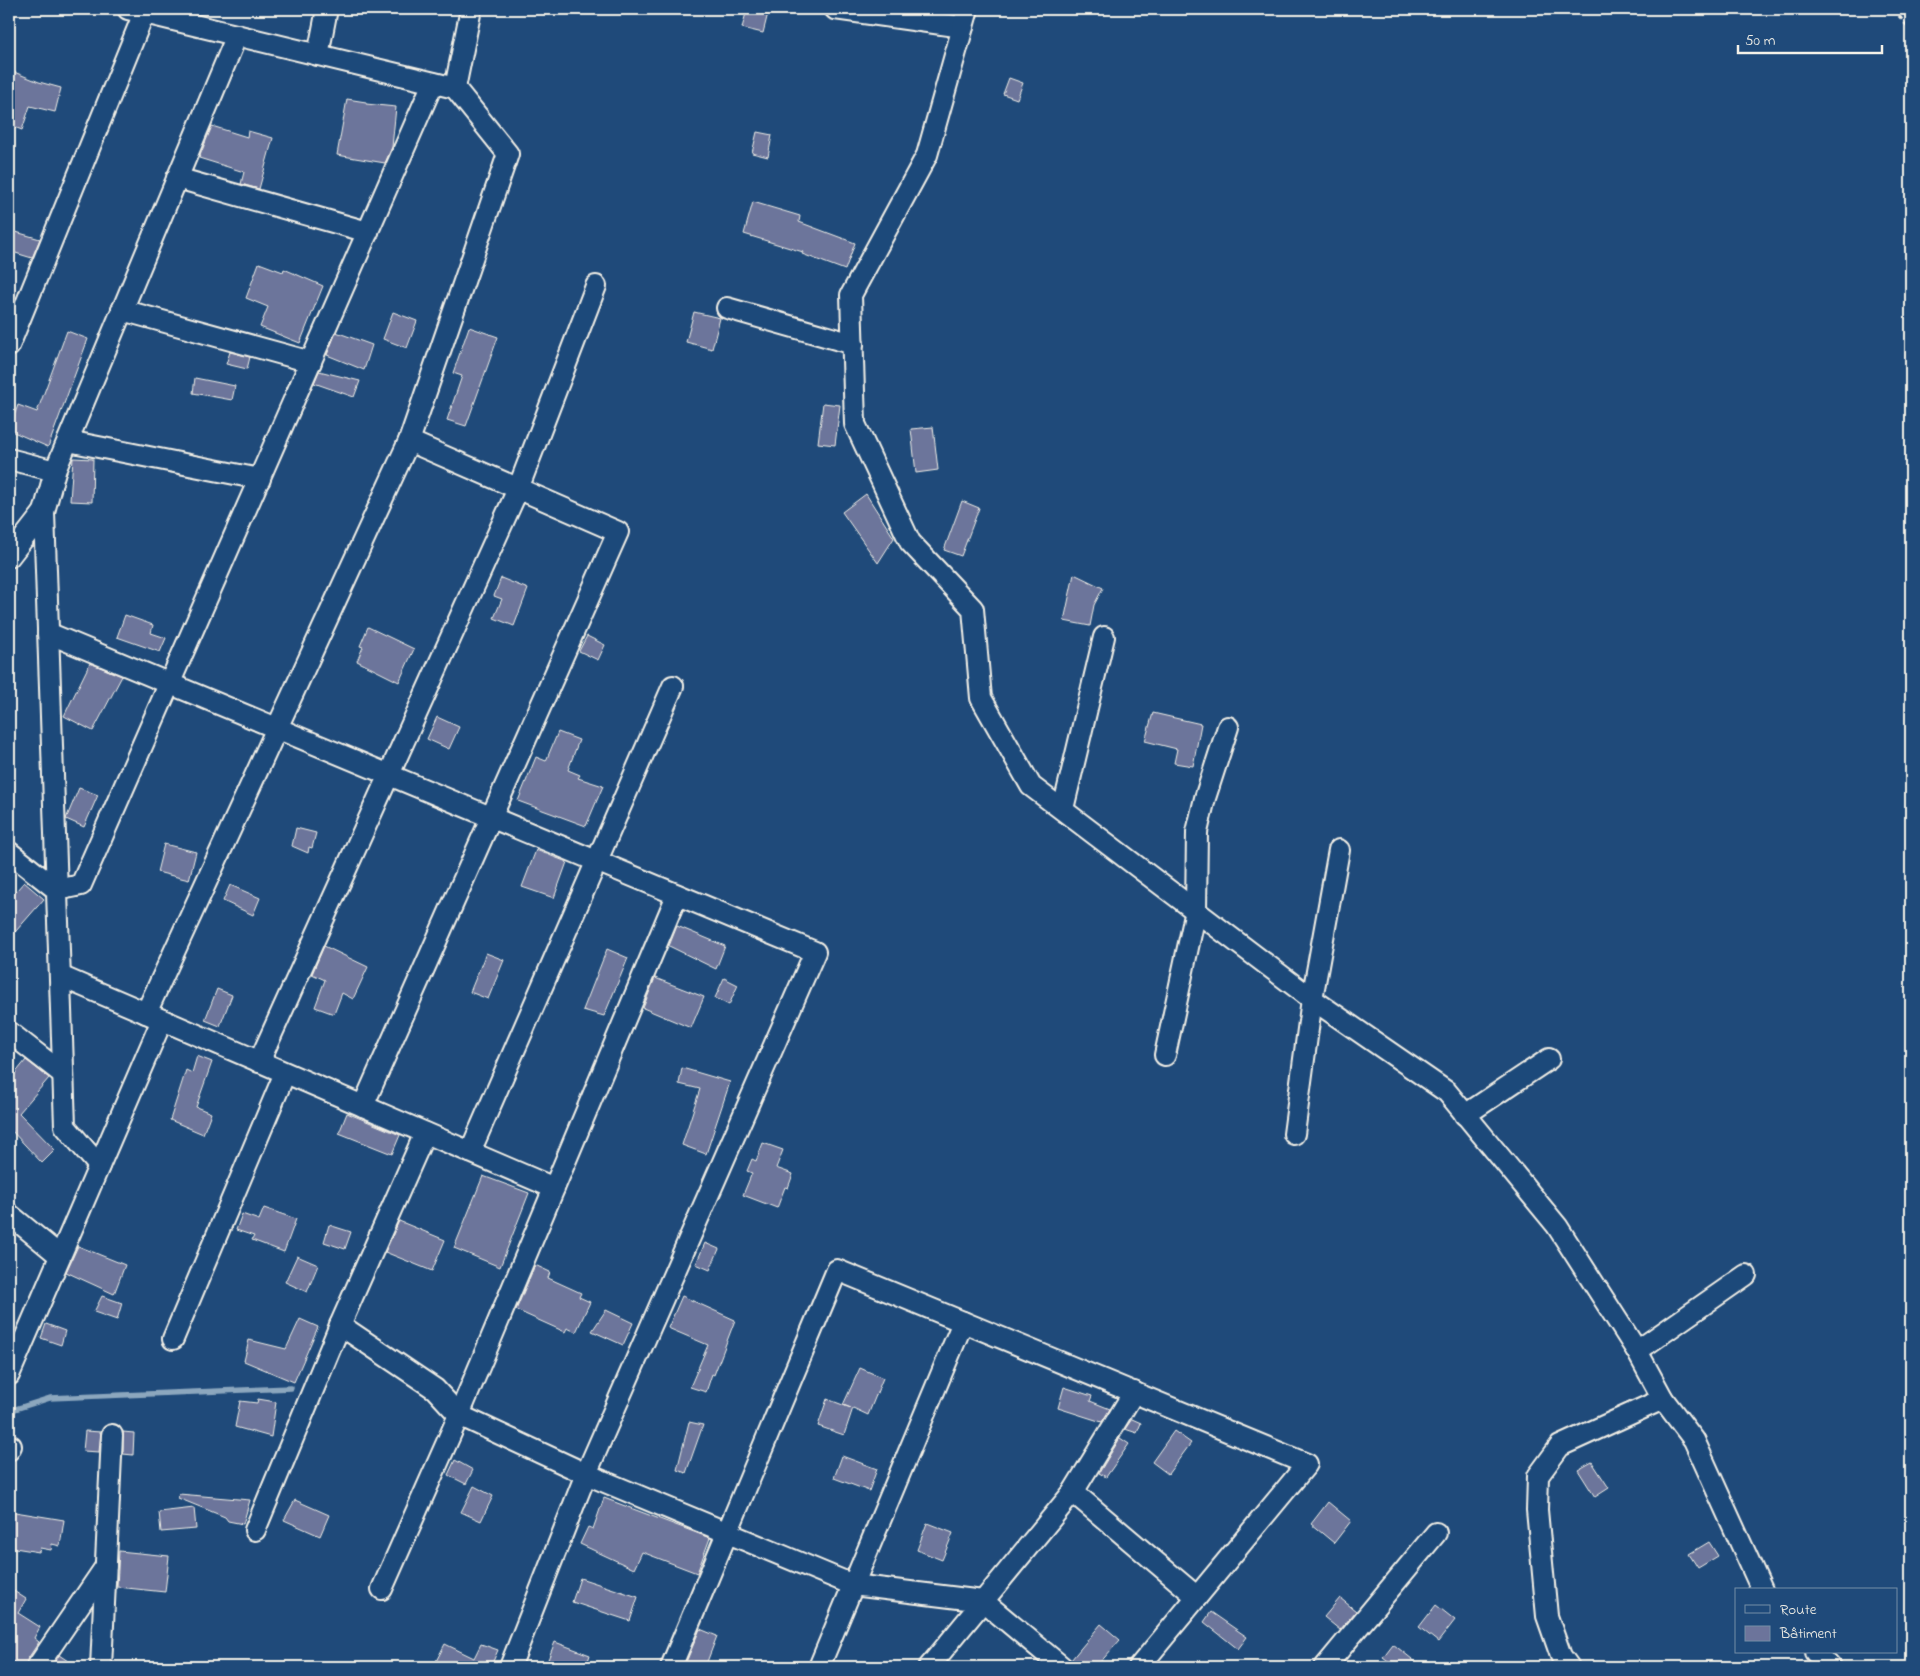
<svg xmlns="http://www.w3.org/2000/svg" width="1920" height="1676" font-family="'Indie Flower',sans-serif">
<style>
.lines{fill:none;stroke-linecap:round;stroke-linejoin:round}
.stream{stroke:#8ca7be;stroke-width:5.5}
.building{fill:#6c749b;stroke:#f4f1e8}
.minor-casing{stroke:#f4f1e8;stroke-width:24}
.path{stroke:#f4f1e8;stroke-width:3;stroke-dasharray:5 4;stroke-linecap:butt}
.minor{stroke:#1f4a7a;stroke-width:20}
</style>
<rect width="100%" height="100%" fill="#1f4a7a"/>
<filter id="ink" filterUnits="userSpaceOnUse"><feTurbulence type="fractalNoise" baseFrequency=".02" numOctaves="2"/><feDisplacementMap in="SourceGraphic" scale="10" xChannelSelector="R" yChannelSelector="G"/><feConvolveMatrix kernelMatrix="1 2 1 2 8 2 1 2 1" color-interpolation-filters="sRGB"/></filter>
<g filter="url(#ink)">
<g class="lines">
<path class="stream" d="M9 1411 50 1398 291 1388"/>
</g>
<g class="building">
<path d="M747 9H769L763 33 742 28Z"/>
<path d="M9 70 39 82 61 88 55 112 30 106 22 130 9 125Z"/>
<path d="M1009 78 1023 83 1017 99 1003 94Z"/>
<path d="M347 99 366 102V104L396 107 392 147 385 163 337 155Z"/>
<path d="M212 126 247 137 248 131 273 138 259 189 241 184 244 172 199 158Z"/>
<path d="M757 132 772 135 768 157 752 153Z"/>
<path d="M753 202 800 216 799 222 855 243 845 270 802 254 803 252 744 234Z"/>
<path d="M9 230 40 239 32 258 9 251Z"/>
<path d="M259 263 283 272 284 269 323 286 300 343 260 327 268 307 246 298Z"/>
<path d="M393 312 417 321 407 348 383 339Z"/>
<path d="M694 312 720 318 712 349 686 342Z"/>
<path d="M469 327 498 337 466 426 447 420 462 376 453 373Z"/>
<path d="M67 331 88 339 48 447 9 430 18 405 37 412Z"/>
<path d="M336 332 372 345 364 370 327 355Z"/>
<path d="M230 352 250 357 247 369 226 364Z"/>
<path d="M319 371 360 381 354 397 314 383Z"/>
<path d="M195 378 235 386 232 400 193 393Z"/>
<path d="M823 403 840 405 835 445 818 443Z"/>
<path d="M933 427 938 470 916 473 911 429Z"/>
<path d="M73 458 93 459 92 502 70 501Z"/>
<path d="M866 494 894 538 878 563 842 512Z"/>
<path d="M962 501 979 508 961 556 944 550Z"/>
<path d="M1074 574 1103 588 1094 605 1090 626 1064 621Z"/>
<path d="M501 578 528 589 514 626 494 618 502 599 494 596Z"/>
<path d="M125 615 153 625 151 633 166 638 160 652 117 637Z"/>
<path d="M368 627 414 649 399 682 357 661 363 647 360 646Z"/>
<path d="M587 636 605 645 598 660 579 651Z"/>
<path d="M90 663 122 676 93 731 64 716Z"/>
<path d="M1153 713 1201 724 1193 766 1174 763 1177 749 1145 741Z"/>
<path d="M437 717 459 727 449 749 427 739Z"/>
<path d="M558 732 579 740 568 770 580 775 578 778 603 786 586 826 518 801 536 757 546 761Z"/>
<path d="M79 788 98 795 84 827 66 819Z"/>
<path d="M296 828 316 833 312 848 309 847 308 853 292 846Z"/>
<path d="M164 844 196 852 189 880 157 872Z"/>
<path d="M536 850 567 862 554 898 522 887Z"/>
<path d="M24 882 44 899 9 939V899Z"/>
<path d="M230 885 260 898 253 915 223 901Z"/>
<path d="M677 926 725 946 716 969 669 946Z"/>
<path d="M324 946 368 967 353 999 342 993 334 1014 315 1007 325 980 312 974Z"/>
<path d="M607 949 628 958 604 1016 583 1010Z"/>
<path d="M486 953 504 960 488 999 470 992Z"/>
<path d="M655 978 704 997 691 1028 643 1008Z"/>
<path d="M724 978 738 985 729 1005 715 998Z"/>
<path d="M217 989 232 995 220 1026 205 1020Z"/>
<path d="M197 1056 212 1062 196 1107 211 1113 203 1134 170 1120 186 1070 192 1073Z"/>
<path d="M26 1060 49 1078 19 1113 55 1150 42 1163 9 1128V1081Z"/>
<path d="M682 1068 730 1082 706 1154 682 1145 700 1089 679 1084Z"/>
<path d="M347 1113 400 1135 392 1154 339 1133Z"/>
<path d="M763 1143 783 1150 776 1168 793 1174 788 1188 785 1187 777 1208 743 1195 752 1173 747 1171 752 1159 756 1161Z"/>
<path d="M483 1176 529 1193 500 1267 454 1248Z"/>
<path d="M264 1208 296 1219 284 1252 252 1240 254 1236 236 1230 242 1214 259 1220Z"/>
<path d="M399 1221 445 1240 432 1271 385 1252Z"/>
<path d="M329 1225 351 1232 345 1249 324 1242Z"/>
<path d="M705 1243 719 1249 710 1270 696 1264Z"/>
<path d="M78 1246 125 1265 114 1294 66 1272Z"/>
<path d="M297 1256 318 1265 307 1292 285 1282Z"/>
<path d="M535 1265 550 1272 548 1278 581 1293 579 1297 590 1302 576 1332 567 1328 565 1332 516 1310Z"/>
<path d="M102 1296 122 1303 117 1320 94 1312Z"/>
<path d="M682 1296 735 1320 714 1375 712 1374 706 1392 690 1387 708 1345 668 1328Z"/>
<path d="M606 1310 633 1323 623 1345 592 1331Z"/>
<path d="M300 1319 318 1327 294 1382 244 1361 249 1340 286 1349Z"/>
<path d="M46 1324 65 1331 61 1345 41 1338Z"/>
<path d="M860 1368 883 1378 868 1415 853 1408 844 1435 818 1426 827 1399 851 1408 843 1405Z"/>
<path d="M1064 1387 1092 1396 1090 1401 1110 1409 1102 1422 1058 1408Z"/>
<path d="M258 1399 276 1402 271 1437 235 1427 240 1401 257 1403Z"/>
<path d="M1132 1419 1141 1423 1137 1433 1125 1429Z"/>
<path d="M689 1422 703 1425 686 1473 677 1470Z"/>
<path d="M85 1431 101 1432 99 1452 83 1451Z"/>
<path d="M1174 1431 1191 1443 1168 1474 1152 1462Z"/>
<path d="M123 1432 134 1433 133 1455 123 1454Z"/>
<path d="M1120 1438 1129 1444 1106 1477 1099 1473Z"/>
<path d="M842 1456 877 1469 869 1491 834 1478Z"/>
<path d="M455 1460 473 1470 466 1484 448 1475Z"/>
<path d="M1592 1462 1609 1488 1595 1497 1578 1470Z"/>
<path d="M474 1486 493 1496 481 1521 461 1512Z"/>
<path d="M179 1494 250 1500 243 1524 228 1521 225 1517 178 1498Z"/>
<path d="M604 1498 710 1538 697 1573 642 1552 634 1569 580 1544 588 1527 593 1529Z"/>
<path d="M295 1500 329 1515 320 1536 284 1520Z"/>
<path d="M1328 1502 1351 1521 1334 1543 1311 1524Z"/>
<path d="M194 1508 196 1529 161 1532 159 1512Z"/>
<path d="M9 1511 64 1520 60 1546 52 1544 51 1550 40 1548 39 1552 9 1547Z"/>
<path d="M927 1523 953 1533 942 1560 917 1550Z"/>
<path d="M1709 1542 1718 1556 1698 1568 1689 1554Z"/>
<path d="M119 1551 169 1556 165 1592 117 1587Z"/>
<path d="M580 1578 638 1597 630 1621 572 1602Z"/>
<path d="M9 1588 26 1599 18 1613 40 1627 34 1638 39 1642 27 1660 25 1667H21L9 1658Z"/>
<path d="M1340 1598 1356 1611 1340 1630 1324 1617Z"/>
<path d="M1436 1605 1455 1620 1438 1642 1419 1627Z"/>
<path d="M1211 1612 1247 1637 1238 1649 1204 1622Z"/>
<path d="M1101 1624 1120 1640 1096 1667H1080L1071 1660Z"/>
<path d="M700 1629 717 1636 705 1667H684Z"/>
<path d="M555 1642 590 1655 586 1667H545Z"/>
<path d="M445 1644 474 1658 481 1644 498 1650 491 1666 493 1667H433Z"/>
<path d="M1393 1644 1422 1667H1396L1383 1657Z"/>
<path d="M59 1655 77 1667H51Z"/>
</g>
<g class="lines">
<g class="minor-casing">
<g id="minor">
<path d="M128 9 455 88 508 154 409 441 146 1013"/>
<path d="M835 9 963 27"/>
<path d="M968 9 927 155 851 295 855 424 910 542 973 609 981 698 1031 786 1312 999 1447 1092 1557 1226 1637 1351 1663 1399 1694 1440 1762 1590"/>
<path d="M318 55 327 9"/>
<path d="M455 88 471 9"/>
<path d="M177 178 368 232"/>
<path d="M727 308 853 344"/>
<path d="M122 310 311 362"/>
<path d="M9 346 144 13"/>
<path d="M68 441 260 479"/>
<path d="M9 459 55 471"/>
<path d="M9 557 44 512"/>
<path d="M48 633 815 952 586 1474 510 1667"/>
<path d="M1063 809 1104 637"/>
<path d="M9 852 57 890 81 885 433 83"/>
<path d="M60 976 554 1188"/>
<path d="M9 1032 63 1074"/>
<path d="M1165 1055 1196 910 1197 832 1205 798 1228 727"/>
<path d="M259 1062 518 489 596 286"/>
<path d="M363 1106 618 532 409 441"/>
<path d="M1465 1115 1549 1059"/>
<path d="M1294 1134 1312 999 1339 850"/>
<path d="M470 1152 673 686"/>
<path d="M99 1166 65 1126 44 512 55 471 237 35"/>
<path d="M9 1214 60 1256"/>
<path d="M340 1325 435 1389 459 1415 586 1474 853 1585 983 1601 1062 1667"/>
<path d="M173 1339 285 1073"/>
<path d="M1637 1351 1746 1275"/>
<path d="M9 1375 162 1020"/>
<path d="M9 1450 11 1446"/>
<path d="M1073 1492 1197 1597"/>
<path d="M255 1530 340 1325 425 1133"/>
<path d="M382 1589 459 1415 677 895"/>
<path d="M1816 1652 1830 1667"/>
<path d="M37 1667 106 1566"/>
<path d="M101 1667 112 1435"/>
<path d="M671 1667 837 1270 1307 1464 1139 1667"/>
<path d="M819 1667 963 1322"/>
<path d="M929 1667 1073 1492 1134 1392"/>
<path d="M1325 1667 1436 1533"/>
<path d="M1569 1667 1561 1656 1547 1616 1537 1510 1538 1476 1560 1446 1663 1399"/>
</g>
</g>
<path class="path" d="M1893 9 1911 30"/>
<use href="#minor" class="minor"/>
</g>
</g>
<rect width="1920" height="1676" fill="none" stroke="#1f4a7a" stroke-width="30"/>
<rect x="15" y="15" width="1890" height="1646" fill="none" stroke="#f4f1e8" stroke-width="2" filter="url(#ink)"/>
<rect x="1735" y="1588" width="162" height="65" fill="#1f4a7a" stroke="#748da6"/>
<rect x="1745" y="1605" width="25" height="8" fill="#1f4a7a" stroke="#748da6"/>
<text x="1780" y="1614" font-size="15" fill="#f4f1e8">Route</text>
<rect x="1745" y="1626" width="25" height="15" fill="#6c749b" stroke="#748da6"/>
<text x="1780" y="1638" font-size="15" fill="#f4f1e8">Bâtiment</text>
<path d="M1738 45v8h144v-8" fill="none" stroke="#f4f1e8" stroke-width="2.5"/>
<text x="1745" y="45" font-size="15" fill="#f4f1e8" stroke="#1f4a7a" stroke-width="4" paint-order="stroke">50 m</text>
</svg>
